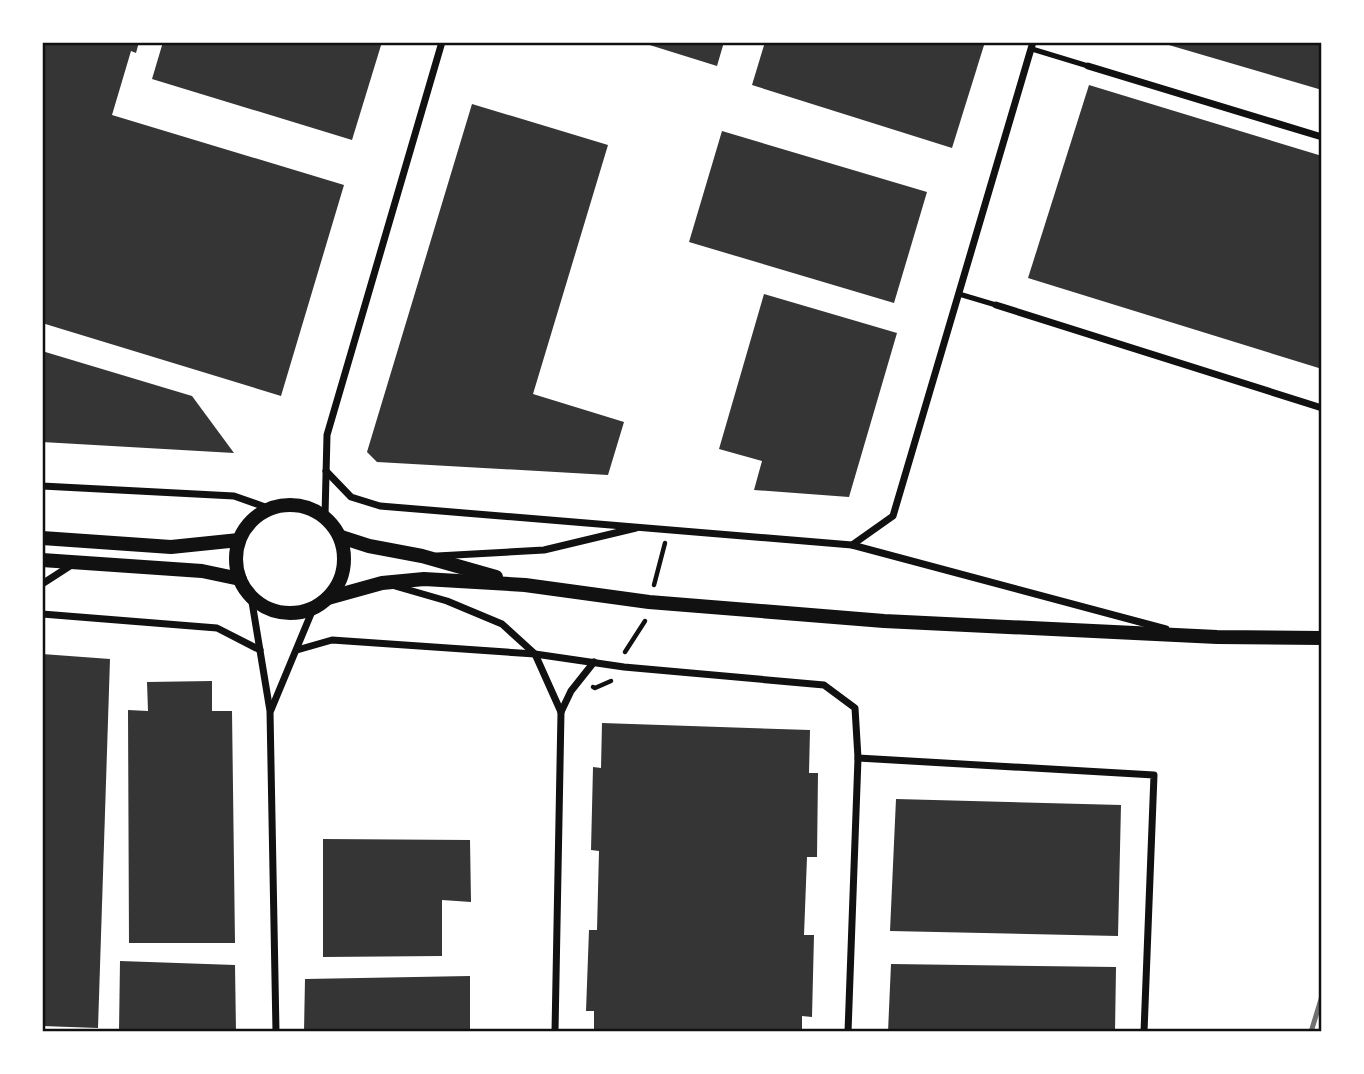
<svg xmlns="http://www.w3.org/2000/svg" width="1364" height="1074" font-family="'Archivo Narrow',sans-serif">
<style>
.building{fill:#353535}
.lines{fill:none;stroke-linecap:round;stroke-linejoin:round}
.path{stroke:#111;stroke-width:4.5}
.service{stroke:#111;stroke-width:5}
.minor{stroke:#111;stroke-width:7}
.secondary{stroke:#111;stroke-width:14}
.rail{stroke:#707070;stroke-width:5}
.neatline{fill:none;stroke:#111;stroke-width:2.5}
</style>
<rect width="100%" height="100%" fill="#fff"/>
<g class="building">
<path d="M42 42H139L136 53 131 51 112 115 344 185 281 396 42 323Z"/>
<path d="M163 42H382L352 140 152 79Z"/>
<path d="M640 42H724L717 66Z"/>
<path d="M765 42H985L952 148 752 85Z"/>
<path d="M1322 42V90L1162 43V42Z"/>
<path d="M1089 85 1322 156V369L1028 278Z"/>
<path d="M472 104 608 145 533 394 624 422 608 475 377 462 367 452Z"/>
<path d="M722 131 927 192 894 303 689 242Z"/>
<path d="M764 294 897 333 849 497 754 490 762 461 719 449Z"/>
<path d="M42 351 192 396 234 453 42 442Z"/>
<path d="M42 654 110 659 98 1028 42 1026Z"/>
<path d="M212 681V711H232L235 943H129L128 710 148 711 147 682Z"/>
<path d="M602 723 810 730 809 773H818L817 857H807L804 935H814L812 1017 802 1016V1032H594V1011H586L589 930H597L599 851 591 850 593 767 601 768Z"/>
<path d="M896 799 1121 805 1118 936 890 931Z"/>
<path d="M323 839 470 840 471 902 442 900V956L323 957Z"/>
<path d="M120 961 235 965 236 1032H119Z"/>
<path d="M891 964 1116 967 1115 1032H888Z"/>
<path d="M470 976V1032H304L305 979Z"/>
</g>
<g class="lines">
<g class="path">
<path d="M654 585 665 543"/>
<path d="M625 652 645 621"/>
<path d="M593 687 595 688 611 681"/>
</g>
<g class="service">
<path d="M1032 49 1088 66"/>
<path d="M959 294 996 305"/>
</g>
<g class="minor">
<path d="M1088 66 1322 137"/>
<path d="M996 305 1322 408"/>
<path d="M326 471 351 497 380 506 852 545 893 516 1033 42"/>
<path d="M42 486 234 496 268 508"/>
<path d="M325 516 327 435 442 42"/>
<path d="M852 545 1166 629"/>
<path d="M437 556 544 550 636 528"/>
<path d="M42 584 73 564"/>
<path d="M395 586 447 601 502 624 535 654 561 712 555 1032"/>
<path d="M251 596 270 711 276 1032"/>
<path d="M42 614 217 628 260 650"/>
<path d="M297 650 332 640 535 654 624 667 824 685 855 708 858 758 848 1032"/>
<path d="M271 710 313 609"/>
<path d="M561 712 571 691 594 662"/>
<path d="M858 758 1154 775 1144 1032"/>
</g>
<g class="secondary">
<circle cx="290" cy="559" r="54"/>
<path d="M341 537 369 546 422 556 496 577"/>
<path d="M42 538 171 547 239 540"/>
<path d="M42 560 202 571 240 579"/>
<path d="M328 598 382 583 424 579 525 585 649 602 884 621 1217 637 1322 638"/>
</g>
<path class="rail" d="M1311 1032 1322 996"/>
</g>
<rect width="1364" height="1074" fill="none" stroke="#ffffff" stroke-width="88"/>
<rect x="44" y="44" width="1276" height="986" class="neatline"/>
</svg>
